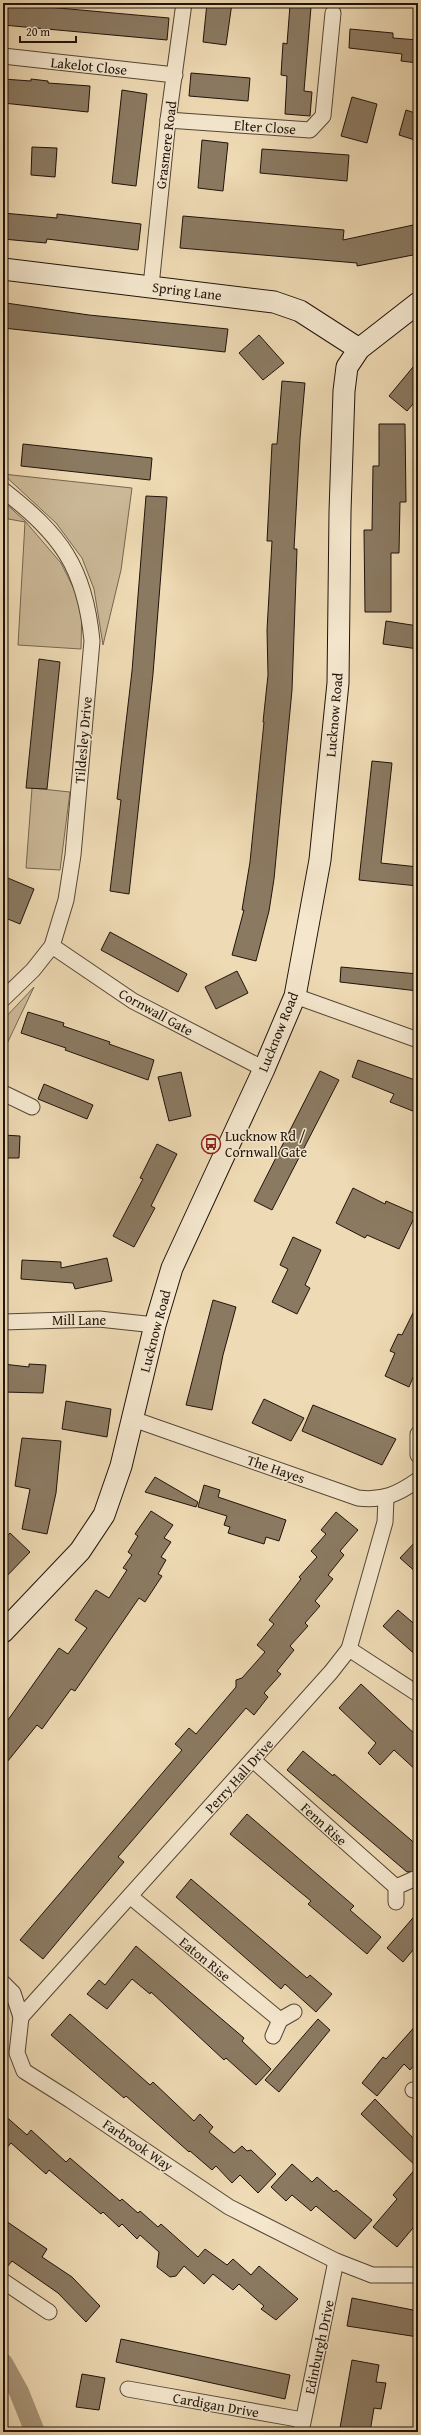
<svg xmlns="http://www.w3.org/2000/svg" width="421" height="2435" font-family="'Gentium Book Plus',serif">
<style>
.green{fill:#cbb897;stroke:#766650}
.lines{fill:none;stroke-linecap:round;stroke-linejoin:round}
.canal{stroke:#a8967a;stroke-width:20}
.building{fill:#8b7a62;stroke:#20130a}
.street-casing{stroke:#544534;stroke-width:17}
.secondary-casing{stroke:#20130a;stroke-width:23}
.street{stroke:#f4e7ce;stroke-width:15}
.secondary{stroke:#f4e7ce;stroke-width:21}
.labels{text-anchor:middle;stroke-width:3;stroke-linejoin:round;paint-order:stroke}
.street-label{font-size:14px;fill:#20130a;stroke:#f4e7ce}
.poi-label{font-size:14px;fill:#20130a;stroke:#f4e7ce;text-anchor:start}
</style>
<rect width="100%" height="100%" fill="#eedab4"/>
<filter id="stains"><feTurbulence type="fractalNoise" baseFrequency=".005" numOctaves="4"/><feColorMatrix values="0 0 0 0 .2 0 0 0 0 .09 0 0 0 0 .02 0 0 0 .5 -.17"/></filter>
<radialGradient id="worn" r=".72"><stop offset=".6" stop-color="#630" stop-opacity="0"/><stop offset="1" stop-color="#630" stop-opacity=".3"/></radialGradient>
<g class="green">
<path d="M3 474 132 488 121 570 103 645 94 589 82 558 56 523Z"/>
<path d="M3 501 25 521 61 563 82 605 81 649 18 645 25 522 3 518Z"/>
<path d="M32 788 70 792 60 870 26 868Z"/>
<path d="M34 987 3 1052V1020Z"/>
</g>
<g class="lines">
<path class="canal" d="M3 2363 19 2392 35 2432"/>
</g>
<g class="building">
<path d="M3 3 169 18 167 40 3 25Z"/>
<path d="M207 3H232L226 45 203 42Z"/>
<path d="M290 5 311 7 304 91 312 92 310 116 285 114 287 76 281 75 283 43 287 44Z"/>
<path d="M350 29 393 33V38L418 40V63L401 61 402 54 349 48Z"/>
<path d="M191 73 250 78 248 101 189 96Z"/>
<path d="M3 79 31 81V79L48 81V83L90 86 88 112 3 103Z"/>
<path d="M122 90 147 94 136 186 112 183Z"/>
<path d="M352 97 377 104 367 143 341 136Z"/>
<path d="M406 110 418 114V141L399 135Z"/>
<path d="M202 140 228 143 223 191 198 188Z"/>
<path d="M32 147 57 148 55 177 31 175Z"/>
<path d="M262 149 349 155 347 181 260 173Z"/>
<path d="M3 213 57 218V214L141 224 138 250 47 239 46 243 3 239Z"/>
<path d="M183 216 344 230 343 240 418 224V254L357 266V263L180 248Z"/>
<path d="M6 303 89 315 228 329 225 352 3 328Z"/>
<path d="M259 335 284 363 263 380 239 353Z"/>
<path d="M418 361V398L407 411 389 396Z"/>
<path d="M282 381 305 383 300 439 294 549H297L292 690 274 879 269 911 256 961 232 955 244 910H242L250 862 264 722H263L268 675 267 630 272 541H267L272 444H277Z"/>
<path d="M379 424H405L406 502H400L399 553H391V612H365L364 530H372L373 466H379Z"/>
<path d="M23 444 152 458 150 480 21 466Z"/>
<path d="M146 496 167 497 153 674 129 894 110 891 121 800 117 799 132 671Z"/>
<path d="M386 621 418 626V649L383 644Z"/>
<path d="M39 659 60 662 47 789 26 788Z"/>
<path d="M372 761 392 763 381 863 418 867V886L359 880Z"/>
<path d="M3 876 34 889 20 924 3 917Z"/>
<path d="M110 932 187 974 178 992 101 950Z"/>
<path d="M341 967 418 974V991L340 982Z"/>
<path d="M237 971 248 993 216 1009 205 987Z"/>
<path d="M28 1012 64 1023 63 1026 110 1042 109 1044 154 1060 148 1080 65 1050 66 1048 21 1033Z"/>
<path d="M358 1060 418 1081V1113L390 1102 394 1094 352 1077Z"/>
<path d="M320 1071 339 1080 272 1210 254 1201Z"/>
<path d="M181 1072 191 1116 169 1121 158 1077Z"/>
<path d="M44 1084 93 1105 87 1119 38 1099Z"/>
<path d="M3 1135 20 1136 19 1158H3Z"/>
<path d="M157 1144 177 1154 151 1206 155 1208 134 1247 113 1236 143 1179 140 1178Z"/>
<path d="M353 1188 385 1204 386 1201 416 1214 399 1249 367 1235 365 1238 336 1223Z"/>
<path d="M293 1237 321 1250 305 1285 310 1288 297 1314 272 1302 288 1269 280 1265Z"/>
<path d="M107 1258 112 1281 75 1289 73 1283 21 1279 22 1260 61 1262V1268Z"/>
<path d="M213 1300 236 1307 223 1355 212 1410 186 1405Z"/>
<path d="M418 1303V1366L409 1387 385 1376 395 1353 390 1351 398 1334 402 1335Z"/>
<path d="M3 1364 29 1367V1364L46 1365 43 1393 3 1392Z"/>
<path d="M264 1399 304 1418 291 1441 252 1423Z"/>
<path d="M66 1401 111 1409 107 1437 62 1429Z"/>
<path d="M313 1405 396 1439 382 1465 302 1431Z"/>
<path d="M22 1438 61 1441 56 1493 47 1534 22 1529 30 1489 15 1486Z"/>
<path d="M155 1477 198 1502 196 1507 145 1492Z"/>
<path d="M204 1485 220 1490 218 1497 286 1520 279 1541 266 1537 264 1544 228 1533 230 1527 224 1525 227 1516 198 1507Z"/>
<path d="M151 1511 173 1525 164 1538 171 1542 161 1557 166 1560 158 1574 162 1576 145 1602 139 1598 75 1691 71 1689 42 1729 37 1725 3 1767V1727L59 1648 68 1654 87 1628 75 1620 96 1590 109 1598 127 1570 123 1568 132 1555 128 1552 138 1536 135 1534Z"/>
<path d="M336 1512 358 1530 340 1551 344 1555 328 1575 333 1579 315 1601 320 1606 305 1623 308 1626 290 1646 294 1650 277 1671 281 1674 264 1693 268 1697 254 1715 246 1708 118 1857 124 1862 43 1959 20 1940 182 1750 175 1744 189 1728 196 1734 236 1687V1680L242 1678 265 1652 257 1645 274 1624 269 1620 301 1579 299 1577 317 1557 311 1551 326 1534 321 1530Z"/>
<path d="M10 1533 30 1552 3 1580V1540Z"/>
<path d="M418 1539V1574L400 1558Z"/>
<path d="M398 1610 418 1627V1657L383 1626Z"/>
<path d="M361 1684 418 1737V1772L394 1750 380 1765 368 1753 376 1743 339 1708Z"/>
<path d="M303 1751 333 1776 334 1774 418 1846V1871L407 1872 287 1770Z"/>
<path d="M247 1814 354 1906 350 1910 381 1937 367 1954 308 1904 311 1901 230 1834Z"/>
<path d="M191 1879 307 1978 310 1975 332 1994 316 2012 285 1984 281 1989 176 1897Z"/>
<path d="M418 1912V1944L403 1962 387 1948Z"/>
<path d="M136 1946 244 2038 242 2041 271 2069 256 2085 226 2058 224 2060 151 1992 150 1994 132 1979 107 2009 87 1994 99 1980 105 1985Z"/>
<path d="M70 2014 150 2085 153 2082 194 2121 200 2114 213 2127 209 2132 234 2153 242 2146 247 2151 251 2150 276 2174 258 2193 240 2175 232 2183 216 2166 212 2170 190 2151 189 2152 126 2096 124 2098 51 2035Z"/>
<path d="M318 2019 330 2030 279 2092 265 2080Z"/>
<path d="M418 2023V2061L410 2070 404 2064 377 2096 362 2083 383 2057 386 2059Z"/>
<path d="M375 2099 418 2143V2222L397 2247 373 2227 397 2199 393 2195 417 2167 361 2114Z"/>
<path d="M3 2114 27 2135 31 2130 66 2162 70 2158 120 2201 122 2199 138 2213 140 2211 158 2227 161 2224 198 2257 205 2249 227 2265 233 2259 251 2275 259 2266 298 2299 276 2320 261 2309 264 2306 239 2284 233 2290 213 2274 204 2284 184 2266 176 2276 170 2277 157 2267 159 2252 140 2235 137 2239 122 2224 119 2227 103 2212 101 2214 49 2170 46 2174 11 2143 3 2152Z"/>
<path d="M292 2164 312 2182 317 2177 334 2192 336 2190 372 2220 355 2239 316 2206 311 2211 292 2195 286 2201 271 2187Z"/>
<path d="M3 2219 47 2249 42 2257 72 2277 100 2306 86 2322 58 2293 12 2261 3 2272Z"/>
<path d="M352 2298 418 2311V2337L347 2326Z"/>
<path d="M121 2339 290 2375 285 2399 116 2362Z"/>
<path d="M352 2360 379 2365 376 2382 386 2383 381 2409 374 2408 370 2432H347V2430L340 2428Z"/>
<path d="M82 2374 105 2378 99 2410 76 2407Z"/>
</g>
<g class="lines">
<g class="street-casing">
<g id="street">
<path d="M3 56 175 75"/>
<path d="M168 120 310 130 323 116 333 13"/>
<path d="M151 286 168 120 184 3"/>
<path d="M3 490C61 535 85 567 92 641L73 855 66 900 52 946 33 970 3 999"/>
<path d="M52 946 133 1001 264 1069"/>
<path d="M295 996 418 1040"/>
<path d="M3 1093 32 1107"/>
<path d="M3 1322 99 1319 155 1325"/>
<path d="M133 1419 358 1498C383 1501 398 1494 418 1480"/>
<path d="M418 1434V1455"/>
<path d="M349 1649 418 1694"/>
<path d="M253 1760 396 1887"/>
<path d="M131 1897 280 2020"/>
<path d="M396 1902V1887L414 1879"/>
<path d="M3 1983 13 1993 21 2017 17 2053 24 2071 70 2100 229 2207 336 2261 372 2275H418"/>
<path d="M21 2017 331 1672 349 1649 385 1522 386 1498"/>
<path d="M273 2036 280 2020 294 2012"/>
<path d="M413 2090 418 2091"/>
<path d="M3 2281 49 2312"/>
<path d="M128 2389 303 2420"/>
<path d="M301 2432 336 2261"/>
</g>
</g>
<g class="secondary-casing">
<g id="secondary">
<path d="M3 269 274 302 300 311 359 349"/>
<path d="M3 1632 80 1551 104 1515 121 1466 155 1325 172 1268 264 1069 295 996 320 860 338 683 340 512 344 391 347 367 359 349 418 303"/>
</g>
</g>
<use href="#street" class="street"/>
<use href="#secondary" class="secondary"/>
</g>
<defs>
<g id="bus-ring" transform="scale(1)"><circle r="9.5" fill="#f4e7ce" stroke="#8f2418" stroke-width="1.5"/><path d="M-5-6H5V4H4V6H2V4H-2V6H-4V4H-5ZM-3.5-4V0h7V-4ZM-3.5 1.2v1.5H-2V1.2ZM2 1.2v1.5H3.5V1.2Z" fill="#8f2418"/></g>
</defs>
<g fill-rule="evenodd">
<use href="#bus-ring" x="211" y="1144"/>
</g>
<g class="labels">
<g class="street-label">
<text transform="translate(89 66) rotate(6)" y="5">Lakelot Close</text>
<text transform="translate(265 127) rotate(4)" y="5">Elter Close</text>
<text transform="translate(166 145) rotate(-83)" y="5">Grasmere Road</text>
<text transform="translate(187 291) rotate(7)" y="5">Spring Lane</text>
<text transform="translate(334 715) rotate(-85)" y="5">Lucknow Road</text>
<text transform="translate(83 740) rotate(-85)" y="5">Tildesley Drive</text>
<text transform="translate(156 1012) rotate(29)" y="5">Cornwall Gate</text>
<text transform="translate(278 1032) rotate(-68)" y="5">Lucknow Road</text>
<text x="79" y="1325">Mill Lane</text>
<text transform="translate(155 1331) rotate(-75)" y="5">Lucknow Road</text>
<text transform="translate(276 1469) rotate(19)" y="5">The Hayes</text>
<text transform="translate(239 1776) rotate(-48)" y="5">Perry Hall Drive</text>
<text transform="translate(324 1824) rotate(42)" y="5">Fenn Rise</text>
<text transform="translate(205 1959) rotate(39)" y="5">Eaton Rise</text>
<text transform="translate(138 2145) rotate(34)" y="5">Farbrook Way</text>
<text transform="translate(319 2347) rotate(-78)" y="5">Edinburgh Drive</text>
<text transform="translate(216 2405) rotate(10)" y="5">Cardigan Drive</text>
</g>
<g class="poi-label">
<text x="225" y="1141">Lucknow Rd /<tspan x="225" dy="16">Cornwall Gate</tspan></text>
</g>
</g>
<rect width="421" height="2435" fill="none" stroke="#eedab4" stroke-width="16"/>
<rect x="4" y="4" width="413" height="2427" fill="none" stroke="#20130a" stroke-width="2"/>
<rect x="8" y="8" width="405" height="2419" fill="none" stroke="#20130a"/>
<path d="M20 36v6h56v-6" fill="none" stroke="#20130a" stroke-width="2"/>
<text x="26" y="36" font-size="12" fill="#20130a" stroke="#f4e7ce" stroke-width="3" paint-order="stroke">20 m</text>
<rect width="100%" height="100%" filter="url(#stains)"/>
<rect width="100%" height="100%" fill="url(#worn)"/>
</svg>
